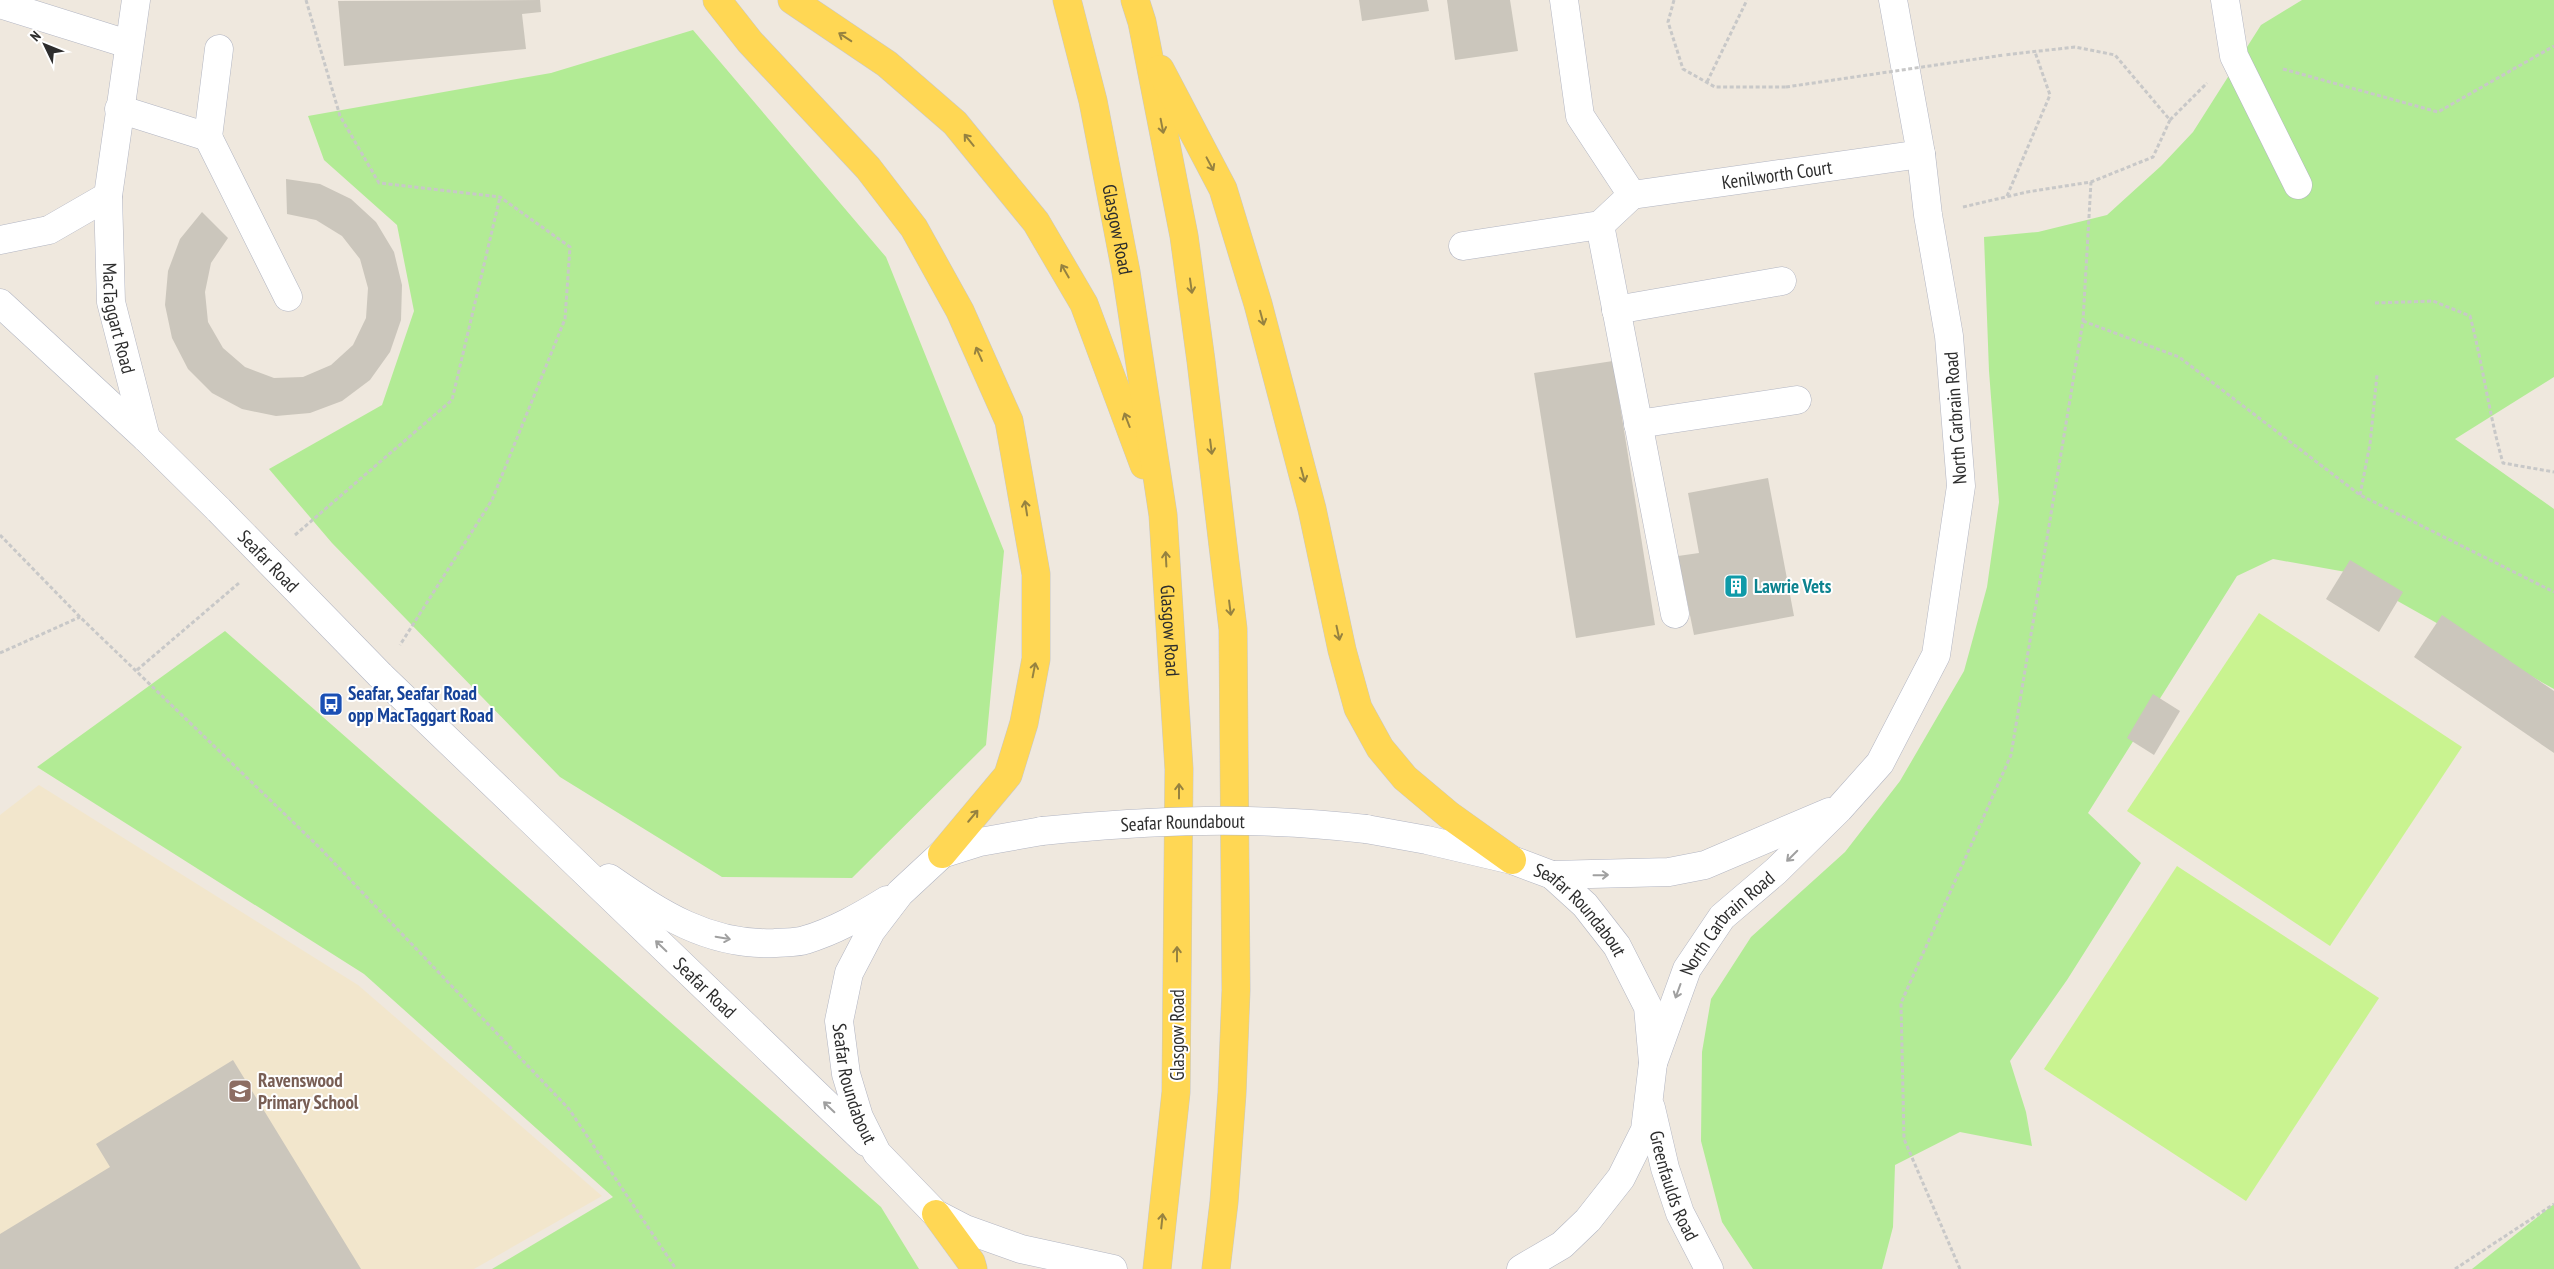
<svg xmlns="http://www.w3.org/2000/svg" width="2554" height="1269" font-family="'PT Sans Narrow',sans-serif">
<style>
.education{fill:#f2e6cc}
.green{fill:#b2eb95}
.pitch{fill:#c9f390}
.building{fill:#cbc6bc}
.lines{fill:none;stroke-linecap:round;stroke-linejoin:round}
.minor-casing{stroke:#b2b5c2;stroke-width:29}
.major-casing{stroke:#c8c8c8;stroke-width:29}
.path{stroke:#c8c8c8;stroke-width:3;stroke-dasharray:4 2.5;stroke-linecap:butt}
.minor{stroke:#fff;stroke-width:28}
.major{stroke:#ffd754;stroke-width:28}
.minor-bridge-casing{stroke:#b2b5c2;stroke-width:29;stroke-linecap:butt}
.path-bridge{stroke:#c8c8c8;stroke-width:3;stroke-dasharray:4 2.5;stroke-linecap:butt}
.minor-bridge{stroke:#fff;stroke-width:28}
.oneway{stroke:#968240}
.oneway2{stroke:#a0a0a0}
.labels{text-anchor:middle;stroke-width:4;stroke-linejoin:round;paint-order:stroke}
.street-label{font-size:19px;fill:#2d2d2d;stroke:#fff}
.culture-label{font-size:19px;font-weight:bold;fill:#0d838f;stroke:#fff;text-anchor:start}
.transit-label{font-size:19px;font-weight:bold;fill:#164399;stroke:#fff;text-anchor:start}
.education-label{font-size:19px;font-weight:bold;fill:#785e54;stroke:#fff;text-anchor:start}
</style>
<rect width="100%" height="100%" fill="#efe8de"/>
<path class="education" d="M39 785 358 985 602 1196 474 1269H0V815Z"/>
<g class="green">
<path d="M2302 0H2554V377L2455 439 2554 509V689L2346 572 2273 559 2237 576 2088 813 2141 863 2067 980 2010 1061 2026 1112 2032 1146 1960 1132 1895 1165 1893 1227 1882 1269H1753L1722 1222 1701 1141 1702 1052 1711 999 1751 937 1845 852 1900 781 1964 671 1987 587 1999 502 1989 371 1984 237 2038 232 2107 215 2161 166 2193 132 2261 25Z"/>
<path d="M693 30 886 257 1004 551 986 745 852 878 722 877 560 777 332 543 269 469 382 405 414 311 397 225 324 160 308 116 551 73Z"/>
<path d="M225 631 881 1207 919 1269H492L613 1197 364 974 37 767Z"/>
<path d="M2554 1204V1269H2472Z"/>
</g>
<g class="pitch">
<path d="M2259 613 2462 747 2330 946 2127 811Z"/>
<path d="M2177 866 2379 998 2246 1201 2044 1069Z"/>
</g>
<g class="building">
<path d="M540 0 541 12 522 14 526 49 344 66 338 1Z"/>
<path d="M1359 0H1427L1429 11 1362 21Z"/>
<path d="M1447 0H1510L1518 51 1455 60Z"/>
<path d="M286 179 320 184 351 199 376 222 394 252 402 285 401 320 390 352 370 380 342 401 310 413 276 416 242 409 212 393 188 369 172 338 165 305 168 271 180 239 202 212 228 238 211 263 205 292 208 322 223 348 245 367 274 378 303 377 331 365 353 345 366 318 368 288 360 259 342 236 316 220 287 214Z"/>
<path d="M1613 361 1655 625 1576 638 1534 373Z"/>
<path d="M1768 478 1794 616 1694 635 1678 556 1699 553 1688 493Z"/>
<path d="M2350 560 2403 592 2379 632 2326 599Z"/>
<path d="M2442 615 2554 691V753L2414 657Z"/>
<path d="M2153 694 2180 711 2154 755 2127 738Z"/>
<path d="M233 1060 361 1269H0V1234L110 1167 96 1144Z"/>
</g>
<g class="lines">
<g class="minor-casing">
<g id="minor">
<path id="s1" d="M136 0 108 196 111 302 146 438"/>
<path id="s2" d="M1564 0 1580 116 1632 195 1921 154"/>
<path d="M2225 0 2234 56 2298 185"/>
<path d="M0 4 128 44"/>
<path d="M119 109 208 137 219 49"/>
<path d="M208 137 288 297"/>
<path d="M1600 225 1675 614"/>
<path d="M0 240 49 230 108 196"/>
<path d="M1463 246 1600 225 1632 195"/>
<path d="M0 303 146 438 219 510"/>
<path d="M1616 310 1782 281"/>
<path d="M1638 424 1797 400"/>
<path id="s3" d="M380 675 866 1142"/>
<path id="s4" d="M1366 829 1427 840 1512 860 1552 875 1585 905 1617 946 1648 1007 1653 1063 1645 1130 1621 1178 1588 1220 1562 1245 1521 1269"/>
<path id="s5" d="M1042 831 980 842 942 854 900 893 871 931 849 973 839 1021 846 1074 859 1117 877 1153 936 1214 965 1229 1021 1249 1113 1269"/>
<path d="M1552 875 1669 872 1705 865 1829 812"/>
<path d="M609 878C661 914 709 946 775 943 785 942 796 943 805 940 835 931 861 916 887 900"/>
<path id="s6" d="M1653 1063 1687 969 1722 917 1776 871 1839 809 1880 763 1936 655 1961 486 1949 336 1928 215 1921 154 1893 0"/>
<path id="s7" d="M1651 1108 1665 1168 1680 1213 1709 1269"/>
</g>
</g>
<g class="major-casing">
<g id="major">
<path d="M717 0 750 42 868 168 914 228 960 311 1009 421 1036 574V659L1024 723 1008 775 942 854"/>
<path d="M792 0 887 64 955 123 1036 222 1084 304 1144 465"/>
<path id="s8" d="M1067 0 1093 101 1126 272 1163 515 1179 769 1176 1092 1157 1269"/>
<path d="M1135 0 1142 22 1184 236 1201 361 1233 629 1236 990 1232 1093 1224 1202 1216 1269"/>
<path d="M1160 69 1223 189 1258 304 1312 509 1342 650 1358 708 1380 748 1405 778 1449 815 1512 860"/>
<path d="M936 1214 971 1262 973 1269"/>
</g>
</g>
<g class="path">
<path d="M306 0 340 116 379 183 500 197 570 247 565 319 492 500 400 645"/>
<path d="M1674 0 1668 22 1683 69 1715 87H1786"/>
<path d="M2283 69 2438 112 2554 46"/>
<path d="M1707 82 1747 0"/>
<path d="M2170 120 2207 83"/>
<path d="M2007 196 2050 95 2035 52"/>
<path d="M1963 207 2027 192 2091 182 2153 157 2170 120 2115 55 2075 47 2004 55"/>
<path d="M2375 303 2433 301 2470 316C2483 365 2489 415 2503 463L2554 472"/>
<path d="M2083 321 2179 357 2360 495 2554 592"/>
<path d="M2360 495 2370 444 2377 375"/>
<path d="M0 535 80 617 320 848 569 1109 676 1269"/>
<path d="M295 535 452 400 500 197"/>
<path d="M0 653 80 617"/>
<path d="M137 670 239 583"/>
<path d="M1960 1269 1904 1139 1901 1003 2011 755 2083 321 2091 182"/>
<path d="M2455 1269 2554 1204"/>
</g>
<use href="#minor" class="minor"/>
<use href="#major" class="major"/>
<g class="minor-bridge-casing">
<g id="minor-bridge">
<path id="s9" d="M219 510 380 675"/>
<path id="s10" d="M1042 831C1152 820 1256 816 1366 829"/>
</g>
</g>
<path class="path-bridge" d="M1786 87 2004 55"/>
<use href="#minor-bridge" class="minor-bridge"/>
</g>
<defs><path id="oneway-shaft" d="M-6 0H5M1.5-3L5.5 0L1.5 3" fill="none" stroke-width="1.6" stroke-linecap="round" stroke-linejoin="round" transform="scale(1.25)"/></defs>
<g class="oneway">
<use href="#oneway-shaft" transform="translate(845 37) rotate(-147)"/>
<use href="#oneway-shaft" transform="translate(1162 126) rotate(79)"/>
<use href="#oneway-shaft" transform="translate(969 140) rotate(-129)"/>
<use href="#oneway-shaft" transform="translate(1210 164) rotate(62)"/>
<use href="#oneway-shaft" transform="translate(1065 271) rotate(-120)"/>
<use href="#oneway-shaft" transform="translate(1191 286) rotate(82)"/>
<use href="#oneway-shaft" transform="translate(1262 318) rotate(75)"/>
<use href="#oneway-shaft" transform="translate(979 354) rotate(-114)"/>
<use href="#oneway-shaft" transform="translate(1127 420) rotate(-111)"/>
<use href="#oneway-shaft" transform="translate(1211 447) rotate(83)"/>
<use href="#oneway-shaft" transform="translate(1303 475) rotate(75)"/>
<use href="#oneway-shaft" transform="translate(1026 508) rotate(-99)"/>
<use href="#oneway-shaft" transform="translate(1166 559) rotate(-93)"/>
<use href="#oneway-shaft" transform="translate(1230 608) rotate(83)"/>
<use href="#oneway-shaft" transform="translate(1338 633) rotate(78)"/>
<use href="#oneway-shaft" transform="translate(1034 670) rotate(-79)"/>
<use href="#oneway-shaft" transform="translate(1179 791) rotate(-90)"/>
<use href="#oneway-shaft" transform="translate(973 816) rotate(-50)"/>
<use href="#oneway-shaft" transform="translate(1177 954) rotate(-90)"/>
<use href="#oneway-shaft" transform="translate(1162 1221) rotate(-84)"/>
</g>
<g class="oneway2">
<use href="#oneway-shaft" transform="translate(1792 856) rotate(135)"/>
<use href="#oneway-shaft" transform="translate(1601 875) rotate(-1)"/>
<use href="#oneway-shaft" transform="translate(723 938) rotate(10)"/>
<use href="#oneway-shaft" transform="translate(661 946) rotate(-136)"/>
<use href="#oneway-shaft" transform="translate(1678 991) rotate(110)"/>
<use href="#oneway-shaft" transform="translate(829 1107) rotate(-136)"/>
</g>
<defs>
<g id="building-square" transform="scale(1.25)"><rect x="-9" y="-9" width="18" height="18" rx="4" fill="#0f9aa8" stroke="#fff"/><path d="M-4-6H4V6H1V3H-1V6H-4ZM-2.5-4.3h1.7v1.8h-1.7ZM.8-4.3h1.7v1.8H.8ZM-2.5-1h1.7V.8h-1.7ZM.8-1h1.7V.8H.8Z" fill="#fff"/></g>
<g id="bus-square" transform="scale(1.25)"><rect x="-9" y="-9" width="18" height="18" rx="4" fill="#1a4fb4" stroke="#fff"/><path d="M-5-6H5V4H4V6H2V4H-2V6H-4V4H-5ZM-3.5-4V0h7V-4ZM-3.5 1.2v1.5H-2V1.2ZM2 1.2v1.5H3.5V1.2Z" fill="#fff"/></g>
<g id="school-square" transform="scale(1.25)"><rect x="-9" y="-9" width="18" height="18" rx="4" fill="#8d6e63" stroke="#fff"/><path d="M0-5L7-2L0 1L-7-2ZM-4 1L0 2.5L4 1V4Q0 6-4 4Z" fill="#fff"/></g>
</defs>
<g fill-rule="evenodd">
<use href="#building-square" x="1736" y="586"/>
<use href="#bus-square" x="331" y="704"/>
<use href="#school-square" x="240" y="1091"/>
</g>
<g class="labels">
<g class="street-label">
<text dy="7" stroke="none"><textPath href="#s2" startOffset="358">Kenilworth Court</textPath></text>
<text dy="7" stroke="none"><textPath href="#s8" startOffset="235">Glasgow Road</textPath></text>
<text dy="7" stroke="none"><textPath href="#s1" startOffset="321">MacTaggart Road</textPath></text>
<text transform="translate(1955 418) rotate(-94)" y="7">North Carbrain Road</text>
<text dy="7" stroke="none"><textPath href="#s9" startOffset="71">Seafar Road</textPath></text>
<text dy="7" stroke="none"><textPath href="#s8" startOffset="640">Glasgow Road</textPath></text>
<text dy="7" stroke="none"><textPath href="#s10" startOffset="141">Seafar Roundabout</textPath></text>
<text dy="7" stroke="none"><textPath href="#s4" startOffset="236">Seafar Roundabout</textPath></text>
<text dy="7" stroke="none"><textPath href="#s6" startOffset="161">North Carbrain Road</textPath></text>
<text dy="7" stroke="none"><textPath href="#s3" startOffset="451">Seafar Road</textPath></text>
<text transform="translate(1177 1035) rotate(-90)" y="7">Glasgow Road</text>
<text dy="7" stroke="none"><textPath href="#s5" startOffset="369">Seafar Roundabout</textPath></text>
<text dy="7" stroke="none"><textPath href="#s7" startOffset="81">Greenfaulds Road</textPath></text>
</g>
<g class="culture-label">
<text x="1754" y="593">Lawrie Vets</text>
</g>
<g class="transit-label">
<text x="348" y="700">Seafar, Seafar Road<tspan x="348" dy="22">opp MacTaggart Road</tspan></text>
</g>
<g class="education-label">
<text x="258" y="1087">Ravenswood<tspan x="258" dy="22">Primary School</tspan></text>
</g>
</g>
<g transform="translate(45 45) rotate(313)" stroke="#ffffff" stroke-width="4" paint-order="stroke">
<path d="M0-4L9 19L0 12L-9 19Z" fill="#2d2d2d"/>
<text y="-8" font-size="14" font-weight="bold" text-anchor="middle" fill="#2d2d2d">N</text>
</g>
</svg>
